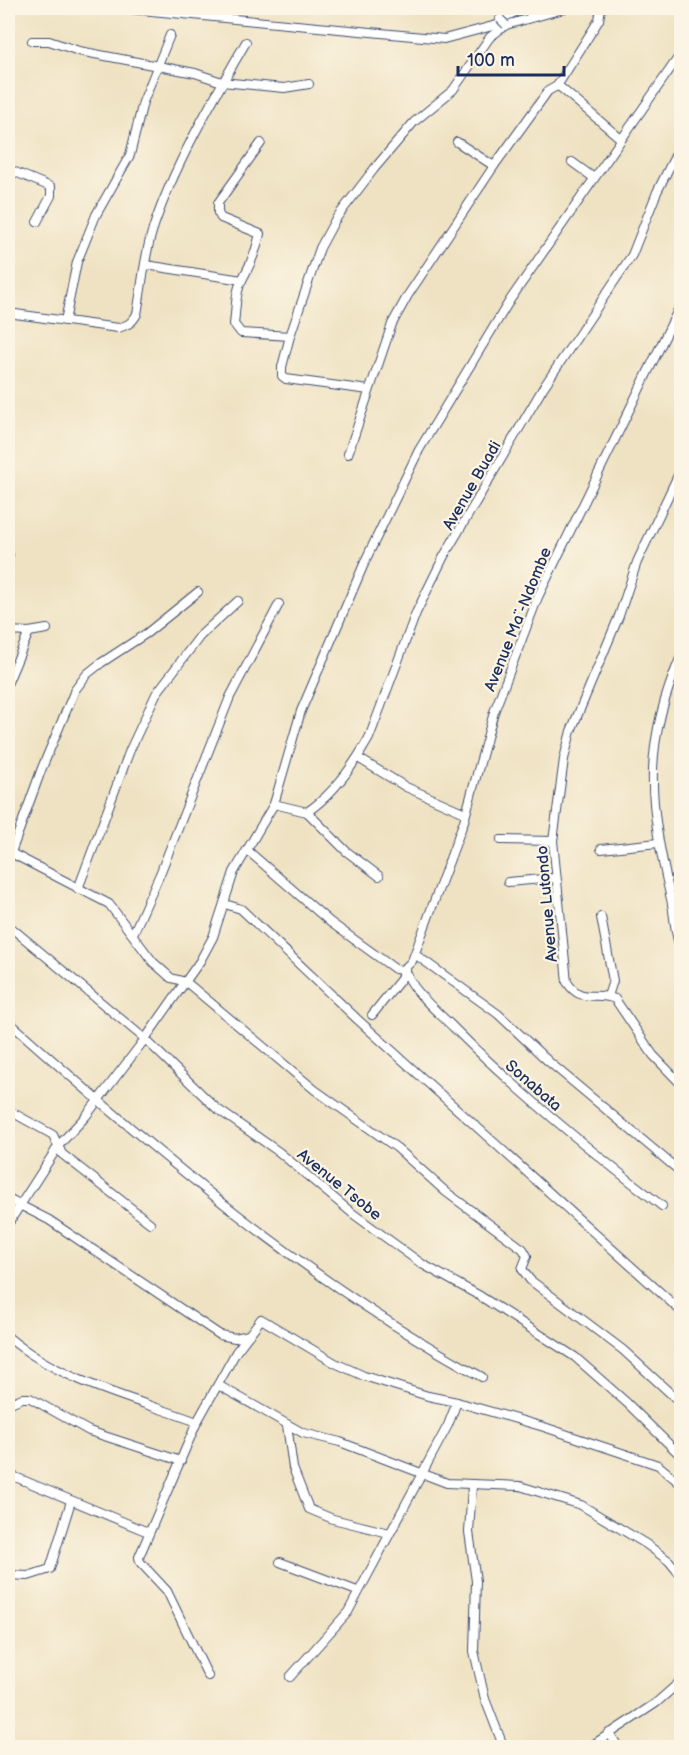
<svg xmlns="http://www.w3.org/2000/svg" width="689" height="1755" font-family="'Balsamiq Sans',sans-serif">
<style>
.lines{fill:none;stroke-linecap:round;stroke-linejoin:round}
.minor-casing{stroke:#3b4a6d;stroke-width:10}
.minor{stroke:#fff;stroke-width:8}
.minor-bridge-casing{stroke:#3b4a6d;stroke-width:10;stroke-linecap:butt}
.minor-bridge{stroke:#fff;stroke-width:8}
.labels{text-anchor:middle;stroke-width:4.5;stroke-linejoin:round;paint-order:stroke}
.street-label{font-size:16px;fill:#1b2f5e;stroke:#fcf5e5}
</style>
<rect width="100%" height="100%" fill="#fcf5e5"/>
<filter id="ink" filterUnits="userSpaceOnUse"><feTurbulence type="fractalNoise" baseFrequency=".0167" numOctaves="2"/><feDisplacementMap in="SourceGraphic" scale="12" xChannelSelector="R" yChannelSelector="G"/><feConvolveMatrix kernelMatrix="1 2 1 2 8 2 1 2 1" color-interpolation-filters="sRGB"/></filter>
<filter id="wash" filterUnits="userSpaceOnUse"><feTurbulence type="fractalNoise" baseFrequency=".008" numOctaves="4" result="noise"/><feDisplacementMap in="SourceGraphic" scale="24" xChannelSelector="R" yChannelSelector="G"/><feGaussianBlur stdDeviation="1.35" result="paint"/><feColorMatrix in="noise" values="0 0 0 0 0 0 0 0 0 0 0 0 0 0 0 0 0 1.4 0 .05"/><feComposite in="paint" operator="in"/></filter>
<g filter="url(#wash)">
<rect width="100%" height="100%" fill="#efe2c2"/>
</g>
<g filter="url(#ink)">
<g class="lines">
<g class="minor-casing">
<g id="minor">
<path d="M120 8 444 39 504 23"/>
<path d="M530 13 545 8"/>
<path d="M500 19 524 8"/>
<path d="M32 41H49L79 51 195 73 222 82 284 88 309 84"/>
<path d="M557 86 599 20 601 8"/>
<path d="M8 129 10 123"/>
<path d="M457 142 494 166"/>
<path d="M261 143 218 203V213L221 218 260 234C256 252 251 264 242 280 235 292 236 310 234 324L241 333 290 336"/>
<path d="M572 162 594 178"/>
<path d="M8 169 51 187V196L37 222"/>
<path d="M146 265 242 280"/>
<path d="M8 313 118 328C128 325 132 323 137 314 142 287 144 258 152 232 172 169 213 99 246 42"/>
<path d="M65 321 77 262 96 215 130 155 143 102 170 35"/>
<path d="M369 390 286 379 282 376V367L290 336 320 248 335 220 374 169 414 122 453 90 490 37 506 25 567 8"/>
<path d="M348 454 392 324 408 295 494 166 548 91 557 86 561 88 621 139"/>
<path d="M682 467 637 562 619 616 571 731 564 759 553 841 567 982C582 1005 594 990 615 999L653 1055 682 1085"/>
<path d="M8 556 9 555"/>
<path d="M8 631 29 632 47 629"/>
<path d="M682 654C641 747 649 803 671 899 675 917 674 935 682 952"/>
<path d="M8 682 29 632"/>
<path d="M358 758 406 787 465 813"/>
<path d="M274 804 307 812C332 795 354 765 369 738L416 613 444 556 543 388 632 255 657 192 682 142"/>
<path d="M307 812 346 851 379 876"/>
<path d="M501 840 553 841"/>
<path d="M601 849 658 843"/>
<path d="M247 850 330 922 395 969 403 970 412 961 464 821 494 712 538 597 682 302"/>
<path d="M11 853 109 904 153 962 171 978 186 982 315 1090 397 1148 446 1192 523 1249 527 1256 522 1269 530 1280 623 1350 682 1404"/>
<path d="M8 861 42 768 75 690 87 674 101 663 147 633 198 592"/>
<path d="M508 882 554 878"/>
<path d="M78 889 130 750 156 694 200 636 238 601"/>
<path d="M225 904 241 909 357 1019 682 1312"/>
<path d="M601 917 613 981 608 996"/>
<path d="M8 925 145 1039 216 1108 279 1152 352 1213 422 1264 480 1296 575 1357 627 1403 682 1457"/>
<path d="M133 934 160 874 230 697 279 604"/>
<path d="M416 955 498 1014 548 1061 682 1173"/>
<path d="M405 968C410 990 438 1012 454 1028 519 1093 589 1150 662 1206"/>
<path d="M372 1015 401 979 403 970"/>
<path d="M8 1021C155 1152 308 1282 482 1377"/>
<path d="M8 1110 53 1135 62 1154 150 1223"/>
<path d="M8 1199 49 1220 220 1335 235 1338 249 1335"/>
<path d="M8 1224 59 1145 86 1116 145 1039 200 961 213 937 234 872 274 804 301 711 367 557 419 450 510 300 682 52"/>
<path d="M8 1337C61 1382 133 1398 197 1422"/>
<path d="M218 1385 303 1433 340 1442 447 1483 520 1486 581 1505 646 1544 669 1561 682 1577"/>
<path d="M8 1404 22 1398H30L89 1431 181 1461"/>
<path d="M287 1425 293 1468 309 1509 333 1519 389 1533"/>
<path d="M8 1474 148 1532"/>
<path d="M472 1486 469 1532 476 1581 474 1651 485 1699 504 1748"/>
<path d="M280 1562 357 1591"/>
<path d="M8 1575 28 1576 50 1569 71 1501"/>
<path d="M208 1676 167 1591 140 1562 139 1557 197 1422 236 1352 261 1319 335 1363 364 1376 428 1396 457 1402 544 1427 658 1465 682 1485"/>
<path d="M290 1677 348 1612 448 1425 457 1402"/>
<path d="M609 1733 619 1748"/>
<path d="M588 1748 656 1703 682 1680"/>
</g>
</g>
<use href="#minor" class="minor"/>
<g class="minor-bridge-casing">
<path id="minor-bridge" d="M500 19 506 25"/>
</g>
<use href="#minor-bridge" class="minor-bridge"/>
</g>
</g>
<g class="labels">
<g class="street-label">
<text transform="translate(471 485) rotate(-60)" y="6">Avenue Buadi</text>
<text transform="translate(517 619) rotate(-68)" y="6">Avenue Ma¨-Ndombe</text>
<text transform="translate(546 904) rotate(-95)" y="6">Avenue Lutondo</text>
<text transform="translate(534 1085) rotate(41)" y="6">Sonabata</text>
<text transform="translate(340 1184) rotate(39)" y="6">Avenue Tsobe</text>
</g>
</g>
<rect width="689" height="1755" fill="none" stroke="#fcf5e5" stroke-width="30"/>
<path d="M458 66v9h106v-9" fill="none" stroke="#1b2f5e" stroke-width="3"/>
<text x="467" y="66" font-size="18" fill="#1b2f5e" stroke="#fcf5e5" stroke-width="4.5" paint-order="stroke">100 m</text>
</svg>
